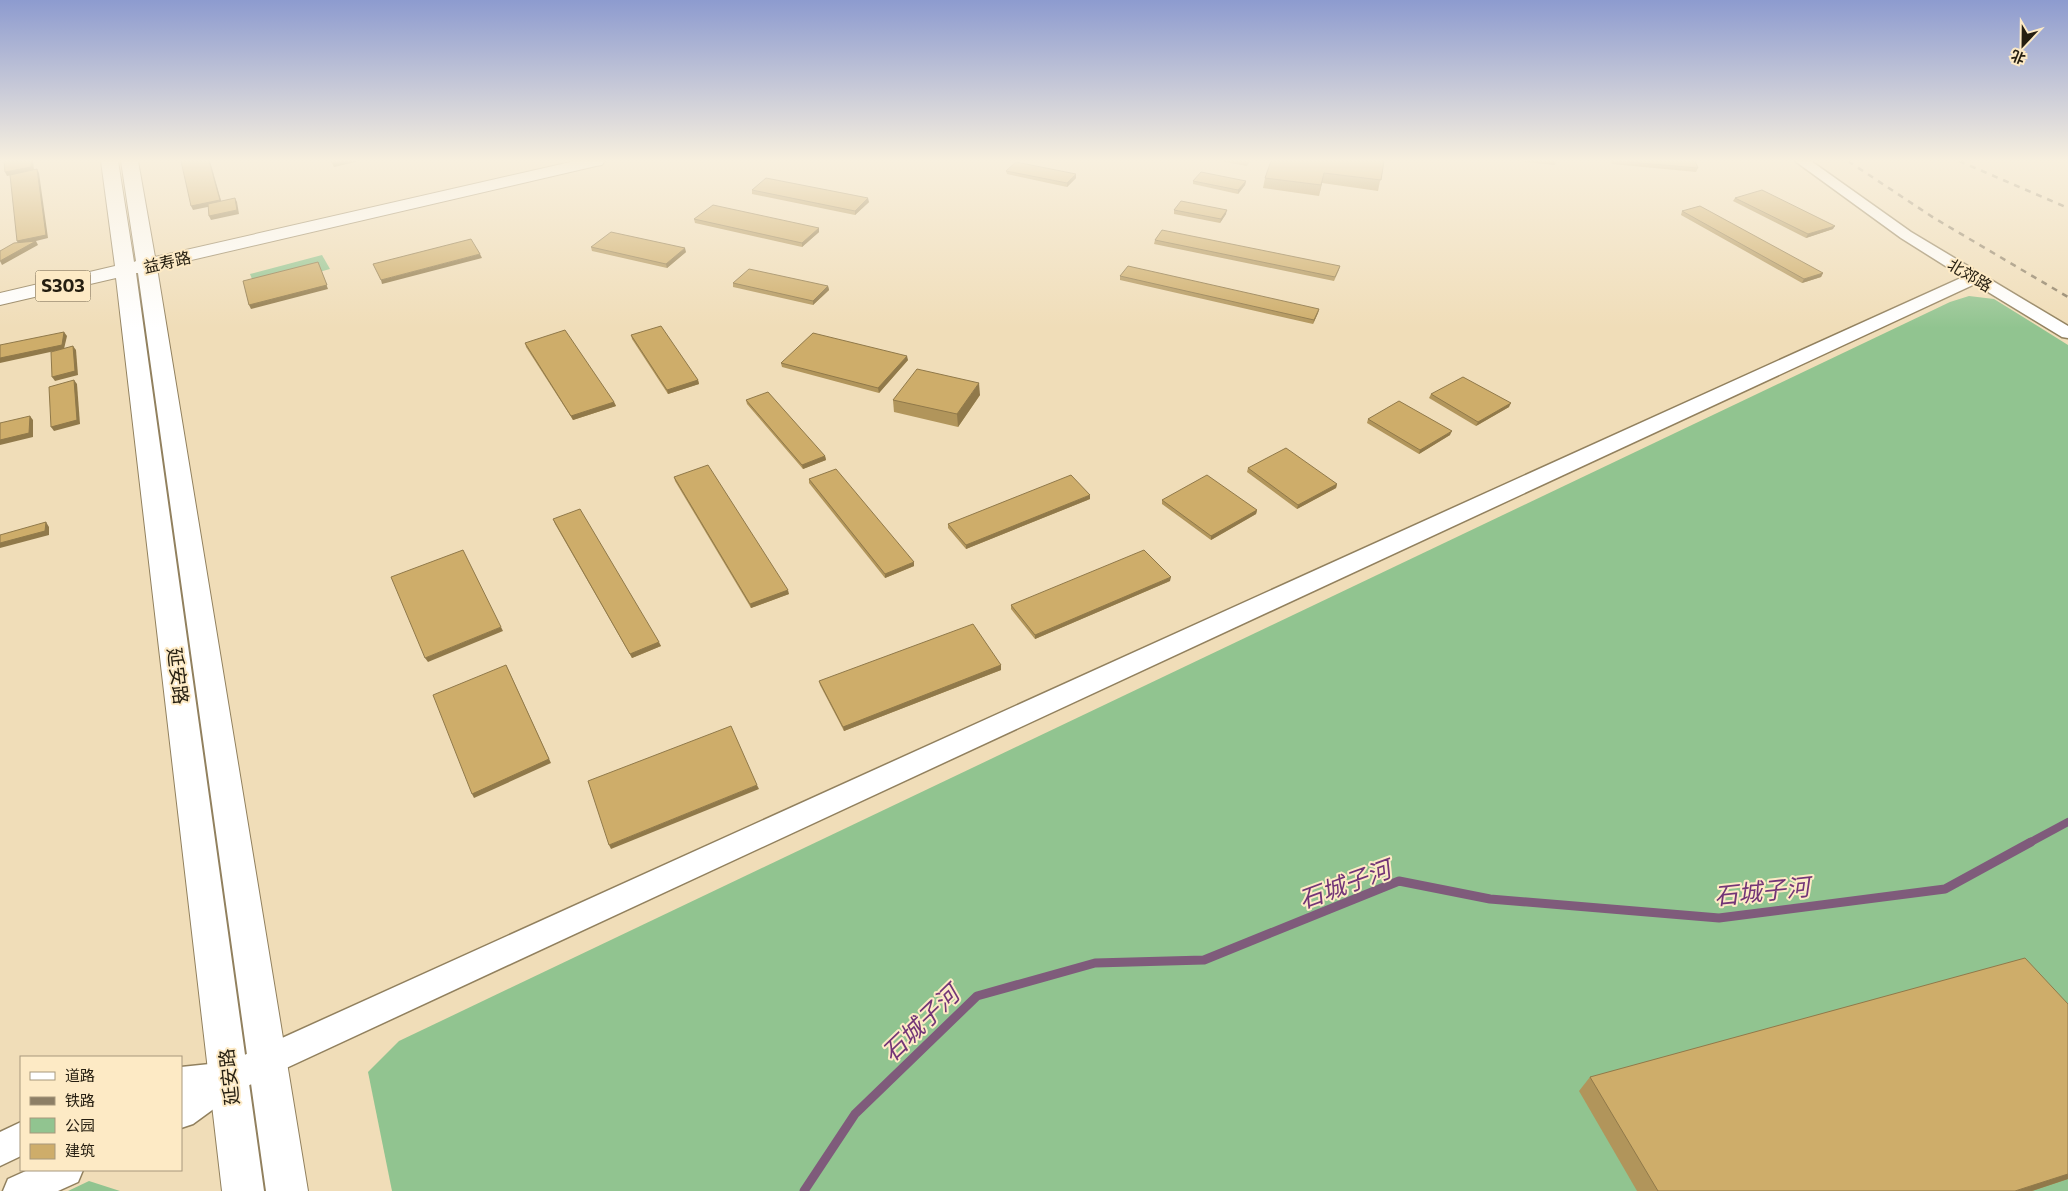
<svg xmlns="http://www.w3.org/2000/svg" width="2068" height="1191" font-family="Commissioner,'Noto Sans SC',sans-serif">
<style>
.green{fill:#91c490}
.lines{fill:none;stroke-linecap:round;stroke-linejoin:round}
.stream-far1{stroke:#7f5b7b;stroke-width:8}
.stream{stroke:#7f5b7b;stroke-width:9}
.minor-casing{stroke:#91805e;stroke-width:3}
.major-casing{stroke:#91805e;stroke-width:2}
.minor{fill:#fff;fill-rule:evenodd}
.major{fill:#fff;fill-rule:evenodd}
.rail{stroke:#8d7f66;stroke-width:2.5;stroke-dasharray:6 6;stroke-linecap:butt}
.wall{fill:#b1955b}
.shaded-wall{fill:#90794a}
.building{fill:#cead6a;stroke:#90794a}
.labels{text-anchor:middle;stroke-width:4;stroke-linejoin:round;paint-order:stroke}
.far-street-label{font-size:16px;fill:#251e10;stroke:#fdeac5}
.shield{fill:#fdeac5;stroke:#665b46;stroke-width:1}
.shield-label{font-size:18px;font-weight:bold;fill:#251e10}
.street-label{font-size:19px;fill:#251e10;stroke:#fdeac5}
.near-water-label{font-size:24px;font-style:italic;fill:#723577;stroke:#fdeac5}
</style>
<rect width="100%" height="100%" fill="#f0ddb8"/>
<g class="green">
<path d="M322 255 330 269 256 289 250 274Z"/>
<path d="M1969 296 1994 299 2068 345V1191H392L368 1072 399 1041 1950 302Z"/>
<path d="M89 1181 120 1191H68Z"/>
</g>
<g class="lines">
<path class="stream-far1" d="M2029 843 2068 822"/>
<path class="stream" d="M804 1191 855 1114 977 996 1095 963 1204 960 1399 881 1490 899 1719 918 1945 889 2031 842"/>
<g class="minor-casing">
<g id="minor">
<path d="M1795 161H1811L1911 232 2068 326V338L2062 337 1975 284 241 1089 193 1124 181 1128V1067L229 1062 1963 277 1901 238Z"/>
<path d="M21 1122V1156L0 1166V1132Z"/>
<path d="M28 1170H83L78 1182 58 1191H3L8 1179Z"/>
</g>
</g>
<g class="major-casing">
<path id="major" d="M101 161H118L134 262 136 261 121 161H138L155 257 575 161H605L602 165 596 166 157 268 308 1191H266L138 273H136L264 1191H222L116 278 0 305V293L115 266Z"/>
</g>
<use href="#minor" class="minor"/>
<use href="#major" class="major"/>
<g class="rail">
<path d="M1848 161 1934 218 2068 297"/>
<path d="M1959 161 2068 208"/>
</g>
</g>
<g class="wall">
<path d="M1220 161H1250L1247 166Z"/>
<path d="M1327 161H1384L1378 191 1322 183 1319 196 1263 188 1265 178Z"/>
<path d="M1518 161H1556L1555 165Z"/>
<path d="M1611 161H1695L1698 168 1696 172 1612 164Z"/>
<path d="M1006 171 1076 178 1067 187 1007 174Z"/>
<path d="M1193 181H1246L1245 185 1238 194 1193 184Z"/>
<path d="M752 190 869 202 855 215 752 194Z"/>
<path d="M1735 198 1833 229 1806 238 1733 201Z"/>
<path d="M1174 210 1226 214 1220 223 1174 214Z"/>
<path d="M1682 211 1823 273 1821 277 1802 283 1681 215Z"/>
<path d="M694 219 819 228V232L802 247 695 223Z"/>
<path d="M1155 240 1340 266 1339 270 1334 281 1154 244Z"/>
<path d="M591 247 686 252 667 268 592 251Z"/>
<path d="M1120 276 1319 309 1318 313 1313 324 1120 280Z"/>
<path d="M733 283 828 286 829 290 813 305 733 287Z"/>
<path d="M631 335 698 380 699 384 668 394 632 339Z"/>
<path d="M525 343 614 402 616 406 573 420 526 347Z"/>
<path d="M908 360 879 393 782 367 781 363Z"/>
<path d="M1431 394 1509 407 1476 426 1429 398Z"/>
<path d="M980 395 958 427 894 412 893 400Z"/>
<path d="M746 400 825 456 826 460 803 469 747 404Z"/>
<path d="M1368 419 1450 435 1419 454 1367 423Z"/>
<path d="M1248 468 1337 484 1336 488 1297 509 1247 472Z"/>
<path d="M674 477 789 594 751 608 675 481Z"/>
<path d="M809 479 914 566 885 578 809 483Z"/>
<path d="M1090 499 966 549 948 528V524Z"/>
<path d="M1162 500 1257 510 1256 514 1211 540 1162 504Z"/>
<path d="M553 519 661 646 632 658 555 524Z"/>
<path d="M1170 581 1035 639 1011 609V605Z"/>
<path d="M1001 665V670L844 731 820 685 819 681Z"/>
<path d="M2068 1004V1179L2032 1191H1637L1579 1091 1590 1077Z"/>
</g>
<g class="shaded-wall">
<path d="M31 161H33L34 170 7 176 5 172Z"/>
<path d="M209 161H210L222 204 193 210 191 206Z"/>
<path d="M342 161H360L334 167 332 163Z"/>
<path d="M37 169 39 173 48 238 36 241 38 245 2 265 0 261 19 245 17 241Z"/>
<path d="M1324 173 1322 183 1319 196 1321 185Z"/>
<path d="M1076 174V178L1067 187V183Z"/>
<path d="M1246 181 1245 185 1238 194V190Z"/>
<path d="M235 198 237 202 239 214 211 220 209 216Z"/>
<path d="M868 198 869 202 855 215V211Z"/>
<path d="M1227 210 1226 214 1220 223 1221 219Z"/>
<path d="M1835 226 1833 229 1806 238 1808 234Z"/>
<path d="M819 228V232L802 247V243Z"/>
<path d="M685 248 686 252 667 268 666 264Z"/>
<path d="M480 254 482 258 382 284 381 280Z"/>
<path d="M318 262 328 289 251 309 249 305Z"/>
<path d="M1823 273 1821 277 1802 283 1804 279Z"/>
<path d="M828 286 829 290 813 305V301Z"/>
<path d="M1319 309 1318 313 1313 324 1314 320Z"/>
<path d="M64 332 67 336 64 349 0 363V358Z"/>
<path d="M73 346 76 350 78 375 55 381 52 377Z"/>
<path d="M907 356 908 360 879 393 878 388Z"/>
<path d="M74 380 77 384 80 424 54 431 51 427Z"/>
<path d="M698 380 699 384 668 394 667 390Z"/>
<path d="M979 383 980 395 958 427 957 414Z"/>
<path d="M614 402 616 406 573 420 571 416Z"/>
<path d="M1511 403 1509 407 1476 426 1478 422Z"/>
<path d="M30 416 33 420V437L0 445V440Z"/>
<path d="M1452 431 1450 435 1419 454 1420 450Z"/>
<path d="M825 456 826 460 803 469 802 465Z"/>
<path d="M1337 484 1336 488 1297 509 1298 505Z"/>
<path d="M1090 495V499L966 549V545Z"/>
<path d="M1257 510 1256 514 1211 540V536Z"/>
<path d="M46 522 49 527V535L0 548V543Z"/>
<path d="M914 562V566L885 578V574Z"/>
<path d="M1171 577 1170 581 1035 639V635Z"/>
<path d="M788 590 789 594 751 608 750 604Z"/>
<path d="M501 627 503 631 428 662 425 658Z"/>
<path d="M659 642 661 646 632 658 630 654Z"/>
<path d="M506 665 551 763 474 798 472 794Z"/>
<path d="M1001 665V670L844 731 843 727Z"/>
<path d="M757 785 759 789 611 849 609 845Z"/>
<path d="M2068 1174V1179L2032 1191H2015Z"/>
</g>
<g class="building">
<path d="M4 161H31V167L5 172Z"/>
<path d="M181 161H209L220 200 191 206Z"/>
<path d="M331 161H342L332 163Z"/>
<path d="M1271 161H1384L1381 180 1324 173 1321 185 1265 178Z"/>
<path d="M1618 161H1695L1698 168Z"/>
<path d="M1016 162 1076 174 1067 183 1006 171Z"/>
<path d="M37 169 46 235 17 241 10 175Z"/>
<path d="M1201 172 1246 181 1238 190 1193 181Z"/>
<path d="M766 178 868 198 855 211 752 190Z"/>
<path d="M1762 190 1835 226 1808 234 1735 198Z"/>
<path d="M235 198 237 210 209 216 208 204Z"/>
<path d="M1181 201 1227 210 1221 219 1174 210Z"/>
<path d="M713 205 819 228 802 243 694 219Z"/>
<path d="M1700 206 1823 273 1804 279 1682 211Z"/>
<path d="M1162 230 1340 266 1335 277 1155 240Z"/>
<path d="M611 232 685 248 666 264 591 247Z"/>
<path d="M471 239 480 254 381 280 373 264Z"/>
<path d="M36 241 0 261V251L14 243Z"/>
<path d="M318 262 327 285 249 305 243 281Z"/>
<path d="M1128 266 1319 309 1314 320 1120 276Z"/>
<path d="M749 269 828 286 813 301 733 283Z"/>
<path d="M661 326 698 380 667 390 631 335Z"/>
<path d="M565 330 614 402 571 416 525 343Z"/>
<path d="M64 332 62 345 0 358V345Z"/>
<path d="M813 333 907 356 878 388 781 363Z"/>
<path d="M73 346 75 371 52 377 51 352Z"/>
<path d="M917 369 979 383 957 414 893 400Z"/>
<path d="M1463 377 1511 403 1478 422 1431 394Z"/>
<path d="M74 380 77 420 51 427 49 387Z"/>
<path d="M768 392 825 456 802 465 746 400Z"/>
<path d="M1399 401 1452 431 1420 450 1368 419Z"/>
<path d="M30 416 29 433 0 440V423Z"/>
<path d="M1286 448 1337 484 1298 505 1248 468Z"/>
<path d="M708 465 788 590 750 604 674 477Z"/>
<path d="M836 469 914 562 885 574 809 479Z"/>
<path d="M1071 475 1090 495 966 545 948 524Z"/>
<path d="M1207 475 1257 510 1211 536 1162 500Z"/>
<path d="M580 509 659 642 630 654 553 519Z"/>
<path d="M46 522 45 531 0 543V535Z"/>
<path d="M463 550 501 627 425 658 391 577Z"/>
<path d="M1144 550 1171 577 1035 635 1011 605Z"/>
<path d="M973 624 1001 665 843 727 819 681Z"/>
<path d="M506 665 549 759 472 794 433 695Z"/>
<path d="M731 726 757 785 609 845 588 781Z"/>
<path d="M2025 958 2068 1004V1174L2015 1191H1658L1590 1077Z"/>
</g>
<linearGradient id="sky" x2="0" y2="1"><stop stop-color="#8d9bcf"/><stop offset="0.49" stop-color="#f8f0df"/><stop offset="1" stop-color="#f8f0df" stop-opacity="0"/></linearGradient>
<rect width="2068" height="328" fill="url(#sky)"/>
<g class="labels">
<g class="far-street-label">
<text transform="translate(167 262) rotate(-13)" y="6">益寿路</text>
<text transform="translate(1970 275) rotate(31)" y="6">北郊路</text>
</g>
<rect class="shield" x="35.5" y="270.5" width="55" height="31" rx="4"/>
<g class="shield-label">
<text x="63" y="292">S303</text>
</g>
<g class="street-label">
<text transform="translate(178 676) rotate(83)" y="7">延安路</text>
<text transform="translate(229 1077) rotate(-96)" y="7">延安路</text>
</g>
<g class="near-water-label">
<text transform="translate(1345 885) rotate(-20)" y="8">石城子河</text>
<text transform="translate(1762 892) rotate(-6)" y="8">石城子河</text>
<text transform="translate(921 1024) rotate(-44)" y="8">石城子河</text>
</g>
</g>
<rect x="20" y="1056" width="162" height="115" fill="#fdeac5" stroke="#a7987d"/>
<rect x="30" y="1072" width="25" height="8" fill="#ffffff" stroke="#a7987d"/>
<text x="65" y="1081" font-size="15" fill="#251e10">道路</text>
<rect x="30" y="1097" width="25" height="8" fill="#8d7f66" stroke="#a7987d"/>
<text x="65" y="1106" font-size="15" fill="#251e10">铁路</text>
<rect x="30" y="1118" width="25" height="15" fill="#91c490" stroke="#a7987d"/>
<text x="65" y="1131" font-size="15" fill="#251e10">公园</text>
<rect x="30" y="1144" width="25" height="15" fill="#cead6a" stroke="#a7987d"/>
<text x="65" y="1156" font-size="15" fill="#251e10">建筑</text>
<g transform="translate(2023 45) rotate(202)" stroke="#fdeac5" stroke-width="4" paint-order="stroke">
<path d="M0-4L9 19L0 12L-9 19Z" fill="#251e10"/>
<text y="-8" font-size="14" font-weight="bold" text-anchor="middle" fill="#251e10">北</text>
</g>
</svg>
